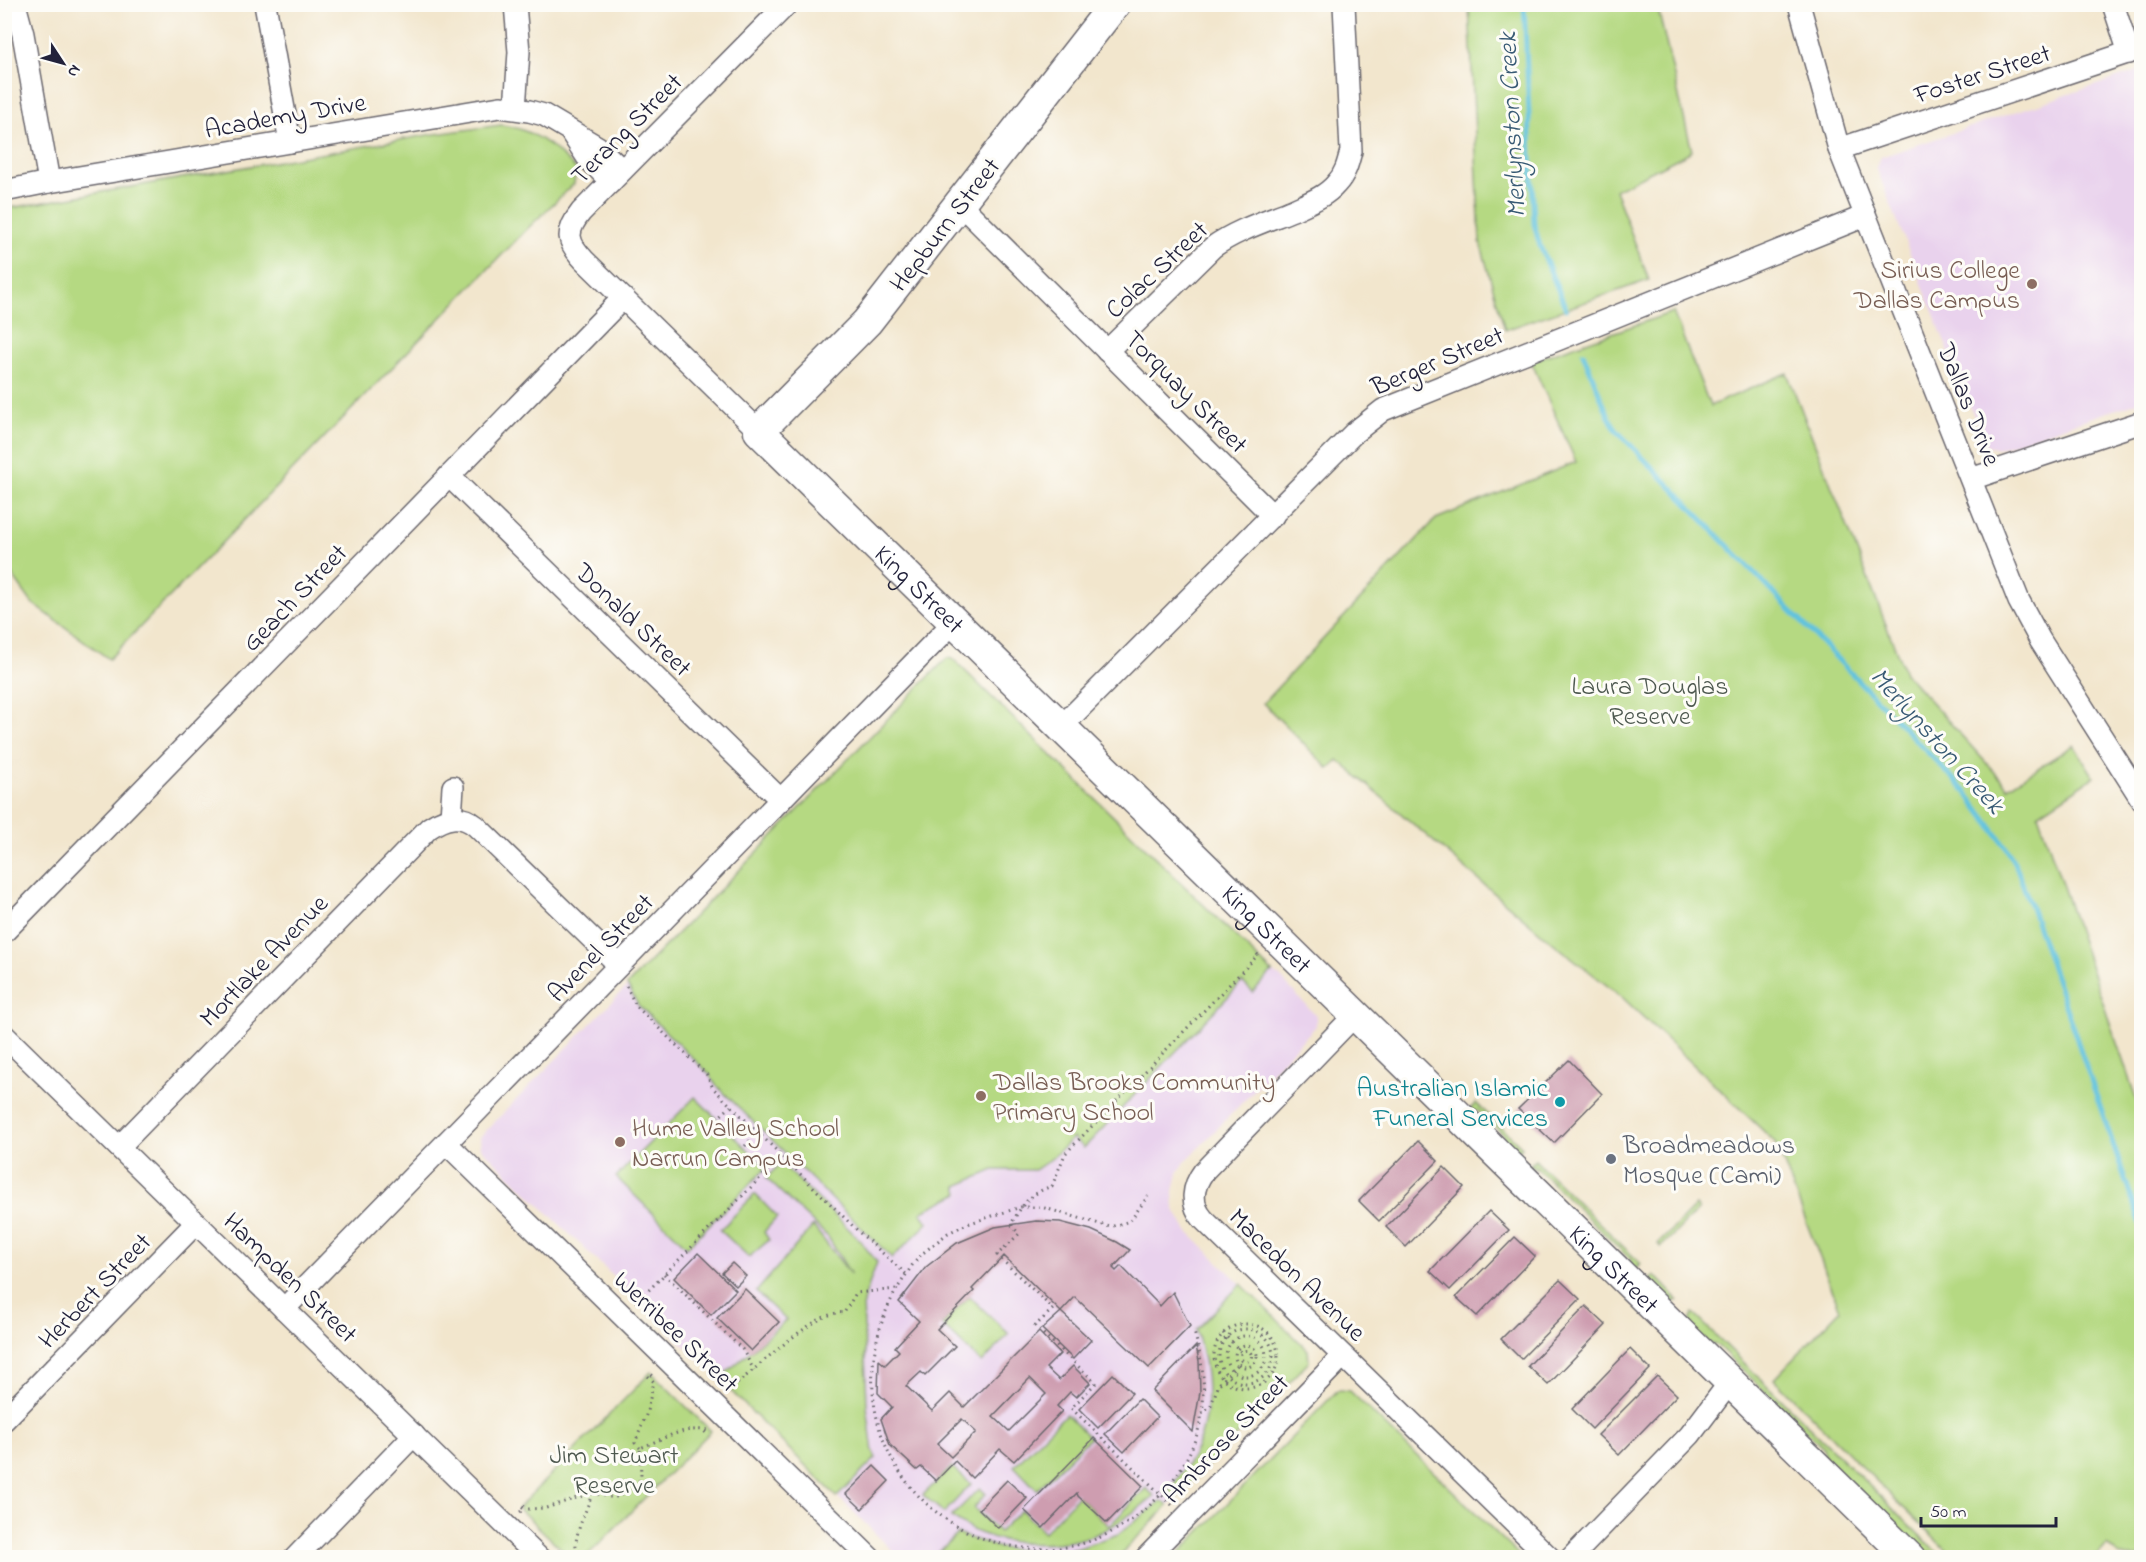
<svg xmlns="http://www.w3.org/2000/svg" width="2146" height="1562" font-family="'Indie Flower',sans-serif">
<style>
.built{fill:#e9d2ed}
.green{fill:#b5d982;stroke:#6c7e5e;stroke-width:1.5}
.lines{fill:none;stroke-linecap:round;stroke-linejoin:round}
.stream{stroke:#60c2de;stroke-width:5}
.building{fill:#ce9db0;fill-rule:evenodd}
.street-casing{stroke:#6b676e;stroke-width:24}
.secondary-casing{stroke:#6b676e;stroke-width:33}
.path{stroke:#6b676e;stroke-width:3;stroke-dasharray:1.5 4.5;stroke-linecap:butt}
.street{stroke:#fff;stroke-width:21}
.secondary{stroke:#fff;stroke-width:30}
.education-dot{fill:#8d6e63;stroke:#fdfcf7;stroke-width:2}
.culture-dot{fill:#0f9aa8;stroke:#fdfcf7;stroke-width:2}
.worship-dot{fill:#6b7280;stroke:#fdfcf7;stroke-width:2}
.labels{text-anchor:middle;stroke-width:6;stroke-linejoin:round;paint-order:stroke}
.street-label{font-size:26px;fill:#22223b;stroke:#fdfcf7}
.education-label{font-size:26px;fill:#785e54;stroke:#fdfcf7;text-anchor:start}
.park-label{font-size:26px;fill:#4e5950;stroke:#fdfcf7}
.culture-label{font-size:26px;fill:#0d838f;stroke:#fdfcf7;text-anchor:end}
.worship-label{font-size:26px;fill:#5b616d;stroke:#fdfcf7;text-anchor:start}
.water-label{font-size:27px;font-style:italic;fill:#385a74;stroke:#fdfcf7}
</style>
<rect width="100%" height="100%" fill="#fdfcf7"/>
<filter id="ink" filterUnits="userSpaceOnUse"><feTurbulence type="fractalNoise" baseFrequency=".0167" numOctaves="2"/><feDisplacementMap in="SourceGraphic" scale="12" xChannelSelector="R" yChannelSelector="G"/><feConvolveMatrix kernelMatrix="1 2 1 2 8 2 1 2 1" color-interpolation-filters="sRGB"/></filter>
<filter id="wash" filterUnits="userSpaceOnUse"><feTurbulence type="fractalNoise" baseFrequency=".008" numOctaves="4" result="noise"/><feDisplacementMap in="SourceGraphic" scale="24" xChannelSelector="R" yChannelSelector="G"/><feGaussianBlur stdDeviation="1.35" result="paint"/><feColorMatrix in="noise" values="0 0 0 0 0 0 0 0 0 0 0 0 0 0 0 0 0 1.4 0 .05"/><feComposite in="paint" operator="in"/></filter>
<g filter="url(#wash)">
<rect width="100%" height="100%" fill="#f2e6cd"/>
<g class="built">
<path d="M2141 70V401L1997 449 1985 444 1876 167 1881 157Z"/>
<path d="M947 658 953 659 1272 972 1280 977 1316 1016V1026L1185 1162 1178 1173 1173 1196 1174 1208 1186 1230 1308 1350 1309 1362 1118 1557H899L719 1379 481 1148 480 1137Z"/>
</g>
<g class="green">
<path d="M1469 5H1657L1692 151 1615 190 1649 280 1505 330 1480 242Z"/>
<path d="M501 125C532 128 554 147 576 169L574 184 528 228 109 659 32 603 5 565V209L428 135Z"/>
<path d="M1673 312 1710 406 1787 373 1905 673 2008 787 2074 745 2094 777 2038 814 2141 1113V1557H2120L2107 1545 2096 1557H1953L1774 1379 1840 1310 1776 1143 1623 998 1548 939 1338 760 1329 769 1263 703 1436 519 1576 462 1531 361Z"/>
<path d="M947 658 953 659 1272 972 1253 992 1242 982 1084 1148 1073 1138 1051 1159 1035 1170H994L957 1186 959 1193 921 1212 928 1223 892 1258 716 1085 709 1074 638 1005 627 985Z"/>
<path d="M695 1097 766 1168 687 1247 616 1177Z"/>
<path d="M1476 1103 1522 1147 1516 1154 1503 1143V1134L1478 1111 1469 1110Z"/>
<path d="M1535 1160 1641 1264 1635 1270 1631 1269V1260L1536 1167 1529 1166Z"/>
<path d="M781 1163 857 1237 877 1262 863 1302 867 1406 873 1452 876 1458 837 1497 719 1379 786 1320 756 1292 813 1226 851 1275 828 1237 766 1178Z"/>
<path d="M755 1194 777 1217 764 1232 769 1240 749 1257 720 1230Z"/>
<path d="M1696 1206 1699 1209 1661 1247 1658 1244Z"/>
<path d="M1654 1275 1678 1300 1668 1304 1648 1282Z"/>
<path d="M1241 1284 1308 1350 1309 1362 1175 1499 1169 1492C1175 1480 1185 1469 1192 1457 1213 1417 1210 1371 1196 1330Z"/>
<path d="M969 1296 1009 1334 982 1363 942 1325Z"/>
<path d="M1693 1313 1942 1557H1936L1929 1552 1921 1553 1825 1458 1823 1448 1717 1345 1708 1344 1689 1326Z"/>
<path d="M651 1372 711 1431 586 1557H570L518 1508Z"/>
<path d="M1338 1390 1350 1391 1521 1557H1175Z"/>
<path d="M1066 1414 1090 1438 1037 1490 1014 1466Z"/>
<path d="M952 1467 971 1484 944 1513 923 1495Z"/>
<path d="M980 1488 986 1494 974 1508 999 1532 1021 1510 1044 1532 1078 1496 1109 1526 1146 1488 1154 1496C1137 1510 1120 1523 1101 1532 1066 1548 1014 1547 979 1533 969 1529 960 1522 951 1517Z"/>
<path d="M1161 1502H1164L1168 1506 1118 1557H933L958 1534 1000 1548 1042 1552 1063 1551 1079 1548 1118 1534Z"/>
</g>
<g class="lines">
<g class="stream">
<path d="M1524 4 1534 224 1540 246 1566 309"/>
<path d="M1583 353 1608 415 1617 431 1965 791 2006 847 2018 871 2036 921 2142 1228"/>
</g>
</g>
<g id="blocks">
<g class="building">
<path d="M1569 1060 1602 1094 1554 1143 1518 1109Z"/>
<path d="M1418 1141 1438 1161 1379 1221 1359 1201Z"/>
<path d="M1444 1167 1464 1187 1406 1247 1386 1227Z"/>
<path d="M1489 1211 1509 1230 1450 1290 1430 1271Z"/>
<path d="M1036 1221 1060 1222 1091 1230 1117 1242 1130 1250 1113 1268 1116 1271 1121 1266 1160 1306 1173 1292 1190 1326 1149 1368 1075 1297 1061 1312 1004 1256 972 1289 974 1291 937 1329 955 1346 925 1376 921 1372 906 1386 932 1411 950 1393 964 1407 1039 1332 1060 1354 1046 1368 1059 1380 1073 1366 1090 1383 1076 1397 1070 1392 1057 1406 1062 1411 1014 1461 1000 1449 972 1478 955 1461 936 1481 921 1467 917 1470 890 1445 881 1419 892 1407 878 1393 879 1360 885 1365 899 1351 895 1347 919 1321 899 1302 926 1267 957 1243 995 1227ZM1030 1378 1046 1394 1009 1431 993 1416ZM962 1419 976 1432 951 1457 937 1444Z"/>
<path d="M1515 1237 1535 1256 1477 1316 1456 1297Z"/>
<path d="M698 1253 736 1290 711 1315 674 1278Z"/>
<path d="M732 1263 746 1276 736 1286 722 1273Z"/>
<path d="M1560 1280 1580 1299 1521 1359 1501 1339Z"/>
<path d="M745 1289 779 1322 751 1351 717 1318Z"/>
<path d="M1586 1306 1606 1325 1548 1385 1528 1366Z"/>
<path d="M1061 1312 1091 1340 1073 1359 1042 1329Z"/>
<path d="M1196 1346 1199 1361 1200 1392 1193 1432 1152 1391Z"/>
<path d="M1630 1349 1650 1369 1592 1429 1572 1409Z"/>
<path d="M1113 1374 1132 1393 1098 1428 1079 1409Z"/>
<path d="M1657 1376 1677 1395 1619 1455 1598 1435Z"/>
<path d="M1139 1399 1157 1417 1124 1452 1105 1434Z"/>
<path d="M1094 1438 1143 1486 1107 1523 1078 1496 1077 1493 1043 1528 1024 1510Z"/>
<path d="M874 1466 889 1481 862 1509 846 1494Z"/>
<path d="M1007 1480 1027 1498 998 1528 979 1509Z"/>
</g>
</g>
</g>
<g filter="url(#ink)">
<use href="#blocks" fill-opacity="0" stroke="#6b676e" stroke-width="1.5"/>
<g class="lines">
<g class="street-casing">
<g id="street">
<path d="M15 4 23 34 49 182"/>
<path d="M265 4 290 142"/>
<path d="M1799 4 1839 149 2019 601 2040 640 2142 800"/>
<path d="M2113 4 2129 53"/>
<path d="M515 108 519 52 515 4"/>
<path d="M572 134 587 157 611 182"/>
<path d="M1839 149 2142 48"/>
<path d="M4 191 49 182 500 107 529 111 544 115 598 147 622 170"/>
<path d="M960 204 1273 516"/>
<path d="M1107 351 1213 247C1237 230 1266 221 1293 210 1308 203 1325 197 1336 184 1345 175 1348 163 1351 151L1344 4"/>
<path d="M759 431 584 260C567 242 565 232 581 212L787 4"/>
<path d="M449 476 781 800"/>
<path d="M1971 479 2142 422"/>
<path d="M1061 727 1355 432 1383 410 1865 216"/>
<path d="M451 817 453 787"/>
<path d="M4 932 623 298"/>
<path d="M1355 1015 1204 1171C1192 1187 1190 1204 1203 1219L1550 1558"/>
<path d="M4 1035 539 1558"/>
<path d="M446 1143 870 1558"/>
<path d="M119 1147 429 828C445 817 460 813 476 826L619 965"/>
<path d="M284 1309 954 622"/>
<path d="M4 1420 196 1223"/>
<path d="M295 1558 414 1435"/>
<path d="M1146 1558 1343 1356"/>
<path d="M1571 1558 1690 1435 1730 1382"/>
</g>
</g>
<g class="secondary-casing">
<g id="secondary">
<path id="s1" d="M1115 4 867 322 759 431 1910 1558"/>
</g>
</g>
<g class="path">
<path d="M626 986 636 1006 707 1075 713 1088 861 1234 906 1274"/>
<path d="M717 1119 731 1106"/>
<path d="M745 1146 758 1132"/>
<path d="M664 1274 742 1349 754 1370"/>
<path d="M897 1289C872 1332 866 1383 880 1430 904 1507 979 1556 1059 1548 1127 1541 1192 1480 1202 1413 1206 1386 1202 1358 1194 1332"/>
<path d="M636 1303 782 1156"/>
<circle cx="1246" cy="1356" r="32"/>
<circle cx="1246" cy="1356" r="27"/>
<path d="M1223 1333 1242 1353"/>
<circle cx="1246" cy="1356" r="20"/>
<circle cx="1246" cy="1356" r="11"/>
<circle cx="1246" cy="1356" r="5.5"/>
<path d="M728 1391C751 1374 818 1307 844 1313L856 1293 897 1289 913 1264 923 1253 948 1233 967 1224 1021 1207H1041L1110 1227 1130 1221 1148 1196"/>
<path d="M1202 1414 1211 1405 1219 1384 1242 1360"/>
<path d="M640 1448 635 1443 646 1415 653 1386 654 1382 648 1376 651 1374 654 1377 655 1375"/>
<path d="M1172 1505 1071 1408 1096 1383 1035 1326 1053 1309 997 1255 1019 1234 1011 1224C1023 1204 1029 1194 1052 1186L1065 1154 1258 955 1256 953"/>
<path d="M520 1512 524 1509 521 1507 523 1505 528 1509 546 1508 592 1493 610 1497H617L630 1492 638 1484 641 1476 640 1448C661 1440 679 1428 703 1430L706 1433 708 1431 706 1429 709 1426"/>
<path d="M558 1550 565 1558"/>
<path d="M578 1558C570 1538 587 1512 592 1493"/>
</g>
<use href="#street" class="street"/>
<use href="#secondary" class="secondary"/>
</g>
</g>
<g class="education-dot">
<circle cx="2032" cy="284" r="6"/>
<circle cx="981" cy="1096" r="6"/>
<circle cx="620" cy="1142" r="6"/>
</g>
<circle class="culture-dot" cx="1560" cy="1102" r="6"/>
<circle class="worship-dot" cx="1611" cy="1159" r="6"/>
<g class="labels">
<g class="street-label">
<text transform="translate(1982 73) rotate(-18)" y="9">Foster Street</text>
<text transform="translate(285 115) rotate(-10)" y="9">Academy Drive</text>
<text transform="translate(626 128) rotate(-45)" y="9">Terang Street</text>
<text transform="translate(944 224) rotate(-52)" y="9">Hepburn Street</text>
<text transform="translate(1156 269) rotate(-43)" y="9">Colac Street</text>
<text transform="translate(1437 360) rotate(-23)" y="9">Berger Street</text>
<text transform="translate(1187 391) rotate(45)" y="9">Torquay Street</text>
<text transform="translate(1970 404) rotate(68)" y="9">Dallas Drive</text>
<text dy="9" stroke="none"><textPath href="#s1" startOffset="782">King Street</textPath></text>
<text transform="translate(294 597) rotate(-46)" y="9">Geach Street</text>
<text transform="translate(634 619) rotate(44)" y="9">Donald Street</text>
<text dy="9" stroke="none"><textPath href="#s1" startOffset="1268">King Street</textPath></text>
<text transform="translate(600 947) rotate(-46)" y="9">Avenel Street</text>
<text transform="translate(263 960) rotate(-46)" y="9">Mortlake Avenue</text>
<text dy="9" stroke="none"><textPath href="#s1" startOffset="1754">King Street</textPath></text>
<text transform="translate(1298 1274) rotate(44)" y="9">Macedon Avenue</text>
<text transform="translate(291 1277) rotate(44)" y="9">Hampden Street</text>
<text transform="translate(94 1290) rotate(-46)" y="9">Herbert Street</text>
<text transform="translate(677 1331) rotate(44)" y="9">Werribee Street</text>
<text transform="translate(1225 1438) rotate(-46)" y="9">Ambrose Street</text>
</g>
<g class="education-label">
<text x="2020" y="278" text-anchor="end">Sirius College<tspan x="2020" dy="30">Dallas Campus</tspan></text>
<text x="993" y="1090">Dallas Brooks Community<tspan x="993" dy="30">Primary School</tspan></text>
<text x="632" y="1136">Hume Valley School<tspan x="632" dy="30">Narrun Campus</tspan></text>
</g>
<g class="park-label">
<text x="1650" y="694">Laura Douglas<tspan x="1650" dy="30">Reserve</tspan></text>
<text x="614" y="1463">Jim Stewart<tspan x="614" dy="30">Reserve</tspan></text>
</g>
<g class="culture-label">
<text x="1548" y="1096">Australian Islamic<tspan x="1548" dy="30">Funeral Services</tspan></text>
</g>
<g class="worship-label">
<text x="1623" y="1153">Broadmeadows<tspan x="1623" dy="30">Mosque (Cami)</tspan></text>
</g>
<g class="water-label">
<text transform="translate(1511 125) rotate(-93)" y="9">Merlynston Creek</text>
<text transform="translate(1938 740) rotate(48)" y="9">Merlynston Creek</text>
</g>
</g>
<rect width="2146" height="1562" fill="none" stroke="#fdfcf7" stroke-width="24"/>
<g transform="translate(63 63) rotate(126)" stroke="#fdfcf7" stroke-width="4.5" paint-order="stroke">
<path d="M0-4.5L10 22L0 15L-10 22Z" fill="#22223b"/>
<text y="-9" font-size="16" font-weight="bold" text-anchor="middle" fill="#22223b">N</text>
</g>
<path d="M1921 1517v9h135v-9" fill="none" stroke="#22223b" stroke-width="3"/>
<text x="1930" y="1517" font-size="18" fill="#22223b" stroke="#fdfcf7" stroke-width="4.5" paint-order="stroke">50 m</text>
</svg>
